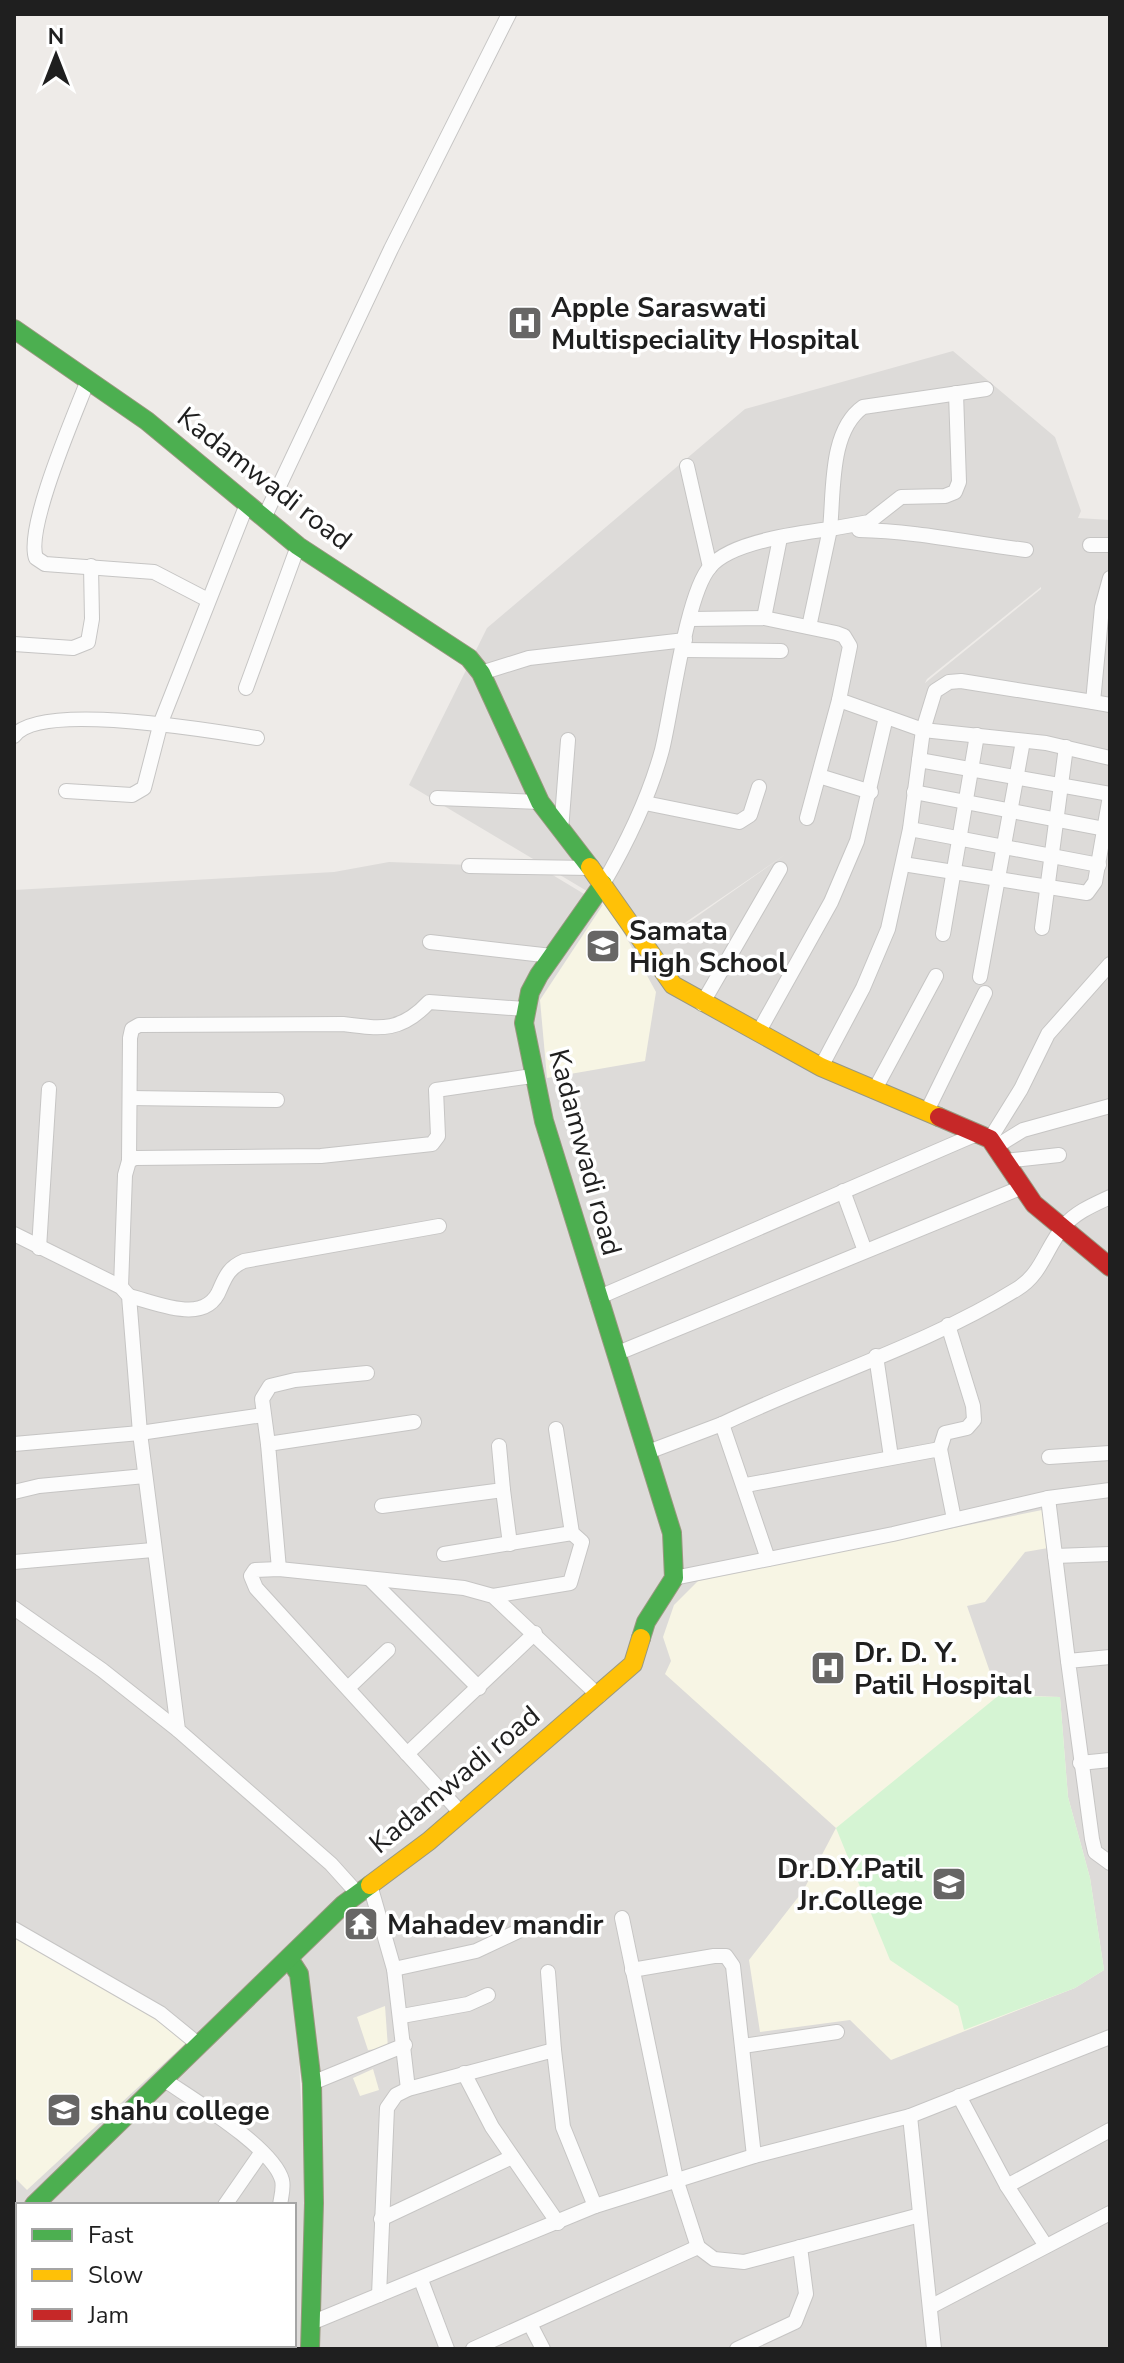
<svg xmlns="http://www.w3.org/2000/svg" width="1124" height="2363" font-family="'Nunito Sans',sans-serif">
<style>
.residential{fill:#dddbd9;fill-rule:evenodd}
.education{fill:#f7f5e4}
.religious{fill:#dcdad9}
.park{fill:#d5f4d3}
.lines{fill:none;stroke-linecap:round;stroke-linejoin:round}
.street-casing{stroke:#c6c5c4;stroke-width:16}
.fast-casing{stroke:#99987f;stroke-width:20}
.slow-casing{stroke:#99987f;stroke-width:20}
.jam-casing{stroke:#99987f;stroke-width:20}
.street{stroke:#fcfcfc;stroke-width:14}
.fast{stroke:#4caf50;stroke-width:18}
.slow{stroke:#ffc107;stroke-width:18}
.jam{stroke:#c62828;stroke-width:18}
.labels{text-anchor:middle;stroke-width:7;stroke-linejoin:round;paint-order:stroke}
.poi-label{font-size:28px;font-weight:bold;fill:#1f1f1f;stroke:#fff;text-anchor:start}
.street-label{font-size:28px;fill:#1f1f1f;stroke:#fff}
</style>
<rect width="100%" height="100%" fill="#eeebe8"/>
<path class="residential" d="M953 351 1055 437 1081 511 1078 518 1110 520V2349H14V2224L18 2220V2345H294V2205H18V2219L14 2223V890L334 872 389 862 471 865 551 874 662 941 786 854 664 937 409 785 487 628 745 409ZM1041 587V589L925 683 927 679ZM299 2062 306 2120 305 2171Z"/>
<g class="education">
<path d="M606 900 656 992 645 1061 547 1078 540 1000Z"/>
<path d="M1042 1510 1048 1548 1025 1552 985 1602 967 1606 998 1695 1060 1697 1068 1797 1090 1878 1104 1970 1075 1988 891 2060 850 2020 760 2032 749 1960 803 1891 836 1828 665 1674 671 1661 663 1637 674 1605 699 1580Z"/>
<path d="M14 1938 146 2012 186 2043 27 2190 14 2177Z"/>
<path d="M385 2006 388 2048 368 2050 357 2017Z"/>
<path d="M373 2069 379 2090 360 2096 353 2078Z"/>
</g>
<path class="religious" d="M364 1903 379 1927 354 1940 343 1921Z"/>
<path class="park" d="M998 1696 1060 1697 1068 1797 1090 1878 1104 1970 1075 1988 964 2030 958 2006 890 1960 836 1828Z"/>
<g class="lines">
<g class="street-casing">
<g id="street">
<path d="M88 380C75 414 25 528 36 558L45 564 154 572 208 600"/>
<path d="M687 466 710 567"/>
<path d="M264 518 391 249 509 14"/>
<path d="M830 529 869 522 901 497 945 496 955 492 959 482 956 393"/>
<path d="M859 530C915 531 970 543 1026 550"/>
<path d="M1090 545H1110"/>
<path d="M1110 578 1102 607 1093 702 1110 705"/>
<path d="M764 618 780 538"/>
<path d="M691 619 764 618 836 633 844 636 850 646 839 700 923 730 1046 743 1110 758"/>
<path d="M809 627 830 529"/>
<path d="M14 644 73 648 88 642 92 619 91 566"/>
<path d="M683 650 781 651"/>
<path d="M481 673 529 658 685 640"/>
<path d="M246 688 298 546"/>
<path d="M14 736C40 701 213 731 257 738"/>
<path d="M919 760 1110 794"/>
<path d="M819 776 871 792"/>
<path d="M66 791 132 795 144 788 161 722 247 504"/>
<path d="M914 792 1110 830"/>
<path d="M437 798 540 802"/>
<path d="M645 803 739 822 750 815 759 787"/>
<path d="M807 818 839 700"/>
<path d="M910 829 1099 865"/>
<path d="M561 831 568 740"/>
<path d="M903 864 1087 893 1095 882 1110 796"/>
<path d="M469 866 591 868"/>
<path d="M603 884C628 841 649 798 662 750 672 710 686 594 710 567 730 542 799 533 830 529 834 492 829 431 863 407L986 389"/>
<path d="M1042 928 1066 747"/>
<path d="M943 934 977 735"/>
<path d="M430 942 552 956"/>
<path d="M980 977 1023 741"/>
<path d="M702 1004 780 869"/>
<path d="M758 1033 831 902 857 841 886 717"/>
<path d="M821 1067 863 988 888 929 910 829 923 730 935 691 949 682 961 681 1093 702"/>
<path d="M874 1091 936 976"/>
<path d="M130 1098 277 1100"/>
<path d="M927 1111 985 993"/>
<path d="M990 1139 1021 1089 1048 1034 1110 964"/>
<path d="M997 1146 1023 1130 1110 1106"/>
<path d="M129 1161 130 1038 132 1029 139 1025 343 1024C382 1029 401 1032 429 1002L525 1009"/>
<path d="M1005 1161 1059 1155"/>
<path d="M843 1191 865 1251"/>
<path d="M14 1234 121 1287 129 1296 140 1433 178 1730 331 1864 358 1894"/>
<path d="M39 1248 49 1089"/>
<path d="M121 1287 125 1175 129 1161 135 1158 321 1156 432 1144 438 1136 436 1090 532 1076"/>
<path d="M129 1296C158 1303 206 1326 220 1289 226 1275 230 1267 244 1261L439 1226"/>
<path d="M597 1298 979 1133"/>
<path d="M618 1353 1020 1188"/>
<path d="M876 1356 891 1457"/>
<path d="M722 1424C818 1378 927 1345 1017 1289 1042 1274 1046 1247 1064 1226 1076 1212 1093 1205 1110 1197"/>
<path d="M14 1444 140 1433 263 1415"/>
<path d="M268 1444 262 1399 270 1386 295 1380 367 1373"/>
<path d="M940 1449 945 1433 967 1428 974 1420 973 1406 948 1325"/>
<path d="M648 1452 722 1424 768 1559"/>
<path d="M1049 1457 1110 1453"/>
<path d="M746 1485 940 1449 954 1519"/>
<path d="M503 1490 510 1544"/>
<path d="M14 1492 39 1486 145 1476"/>
<path d="M1048 1498 1068 1661"/>
<path d="M382 1506 503 1490 499 1446"/>
<path d="M444 1554 572 1533"/>
<path d="M1055 1556 1110 1554"/>
<path d="M14 1562 153 1550"/>
<path d="M279 1569 268 1444 414 1422"/>
<path d="M674 1578 893 1534 1048 1498 1110 1490"/>
<path d="M371 1580 479 1688"/>
<path d="M493 1596 570 1583 582 1542 572 1533 556 1429"/>
<path d="M14 1608 102 1670 178 1730"/>
<path d="M1110 1657 1068 1661 1092 1839 1095 1852 1110 1863"/>
<path d="M348 1688 388 1650"/>
<path d="M407 1754 535 1633"/>
<path d="M1080 1763 1110 1760"/>
<path d="M461 1813 256 1588 251 1576 255 1570 279 1569 464 1588 493 1596 599 1696"/>
<path d="M370 1885 394 1969 408 2089"/>
<path d="M622 1918 676 2179 698 2247"/>
<path d="M14 1929 160 2013 198 2044"/>
<path d="M394 1969 476 1951 527 1927"/>
<path d="M632 1970 714 1956H726L733 1966 754 2156"/>
<path d="M548 1972 554 2050"/>
<path d="M402 2016 468 2004 488 1995"/>
<path d="M743 2046 837 2032"/>
<path d="M464 2073 492 2127 558 2223"/>
<path d="M163 2079C192 2099 273 2147 282 2180 284 2188 281 2197 280 2205"/>
<path d="M312 2083 405 2045"/>
<path d="M959 2096 1007 2186 1046 2246"/>
<path d="M910 2116 934 2349"/>
<path d="M1007 2186 1110 2130"/>
<path d="M225 2205 261 2153"/>
<path d="M381 2219 512 2157"/>
<path d="M421 2280 447 2349"/>
<path d="M14 2286 18 2287"/>
<path d="M379 2295 387 2108 396 2095 408 2089 554 2050 563 2127 595 2206"/>
<path d="M930 2307 1110 2213"/>
<path d="M311 2323 595 2206 754 2156 910 2116 1110 2037"/>
<path d="M530 2324 543 2349"/>
<path d="M14 2330 18 2332"/>
<path d="M51 2345 61 2349"/>
<path d="M241 2345 258 2349"/>
<path d="M149 2349 150 2345"/>
<path d="M473 2349 698 2247 714 2259 744 2262 920 2215"/>
<path d="M737 2349 795 2322 806 2294 800 2247"/>
</g>
</g>
<g class="fast-casing">
<g id="fast">
<path d="M14 329 147 421 298 546 469 658 481 673 540 802 590 867"/>
<path d="M603 884 539 975 530 992 524 1023 544 1121 672 1533 674 1578 646 1622 641 1638"/>
<path d="M290 1960 299 1974 312 2083 314 2203 310 2349"/>
<path d="M34 2205 344 1904 370 1885"/>
</g>
</g>
<g class="slow-casing">
<g id="slow">
<path d="M590 867 673 985 821 1067 939 1117"/>
<path d="M370 1885 429 1841 633 1664 641 1638"/>
<path d="M14 2225 18 2221"/>
</g>
</g>
<g class="jam-casing">
<path id="jam" d="M939 1117 990 1139 1034 1204 1110 1267"/>
</g>
<use href="#street" class="street"/>
<use href="#fast" class="fast"/>
<use href="#slow" class="slow"/>
<use href="#jam" class="jam"/>
</g>
<defs>
<g id="hospital-square" transform="scale(1.8)"><rect x="-9" y="-9" width="18" height="18" rx="4" fill="#676665" stroke="#fff"/><path d="M-5-5h3v3.5h4V-5h3V5h-3V1.5h-4V5h-3Z" fill="#fff"/></g>
<g id="school-square" transform="scale(1.8)"><rect x="-9" y="-9" width="18" height="18" rx="4" fill="#676665" stroke="#fff"/><path d="M0-5L7-2L0 1L-7-2ZM-4 1L0 2.5L4 1V4Q0 6-4 4Z" fill="#fff"/></g>
<g id="temple-square" transform="scale(1.8)"><rect x="-9" y="-9" width="18" height="18" rx="4" fill="#676665" stroke="#fff"/><path d="M0-6L5-2H3V0L6.5 2.5H4V6H1.5V3h-3V6H-4V2.5H-6.5L-3 0V-2H-5Z" fill="#fff"/></g>
<g id="university-square" transform="scale(1.8)"><rect x="-9" y="-9" width="18" height="18" rx="4" fill="#676665" stroke="#fff"/><path d="M0-5L7-2L0 1L-7-2ZM-4 1L0 2.5L4 1V4Q0 6-4 4Z" fill="#fff"/></g>
</defs>
<g fill-rule="evenodd">
<use href="#hospital-square" x="525" y="323"/>
<use href="#school-square" x="603" y="946"/>
<use href="#hospital-square" x="828" y="1668"/>
<use href="#school-square" x="949" y="1884"/>
<use href="#temple-square" x="361" y="1924"/>
<use href="#university-square" x="64" y="2110"/>
</g>
<g class="labels">
<g class="poi-label">
<text x="551" y="317">Apple Saraswati<tspan x="551" dy="32">Multispeciality Hospital</tspan></text>
<text x="629" y="940">Samata<tspan x="629" dy="32">High School</tspan></text>
<text x="854" y="1662">Dr. D. Y.<tspan x="854" dy="32">Patil Hospital</tspan></text>
<text x="923" y="1878" text-anchor="end">Dr.D.Y.Patil<tspan x="923" dy="32">Jr.College</tspan></text>
<text x="387" y="1934">Mahadev mandir</text>
<text x="90" y="2120">shahu college</text>
</g>
<g class="street-label">
<text transform="translate(265 478) rotate(38)" y="10">Kadamwadi road</text>
<text transform="translate(586 1152) rotate(75)" y="10">Kadamwadi road</text>
<text transform="translate(454 1779) rotate(-40)" y="10">Kadamwadi road</text>
</g>
</g>
<rect width="1124" height="2363" fill="none" stroke="#1f1f1f" stroke-width="32"/>
<rect x="16" y="2203" width="280" height="144" fill="#ffffff" stroke="#a5a5a5" stroke-width="2"/>
<rect x="32" y="2229" width="40" height="12" fill="#4caf50" stroke="#a5a5a5" stroke-width="2"/>
<text x="88" y="2243" font-size="24" fill="#1f1f1f">Fast</text>
<rect x="32" y="2269" width="40" height="12" fill="#ffc107" stroke="#a5a5a5" stroke-width="2"/>
<text x="88" y="2283" font-size="24" fill="#1f1f1f">Slow</text>
<rect x="32" y="2309" width="40" height="12" fill="#c62828" stroke="#a5a5a5" stroke-width="2"/>
<text x="88" y="2323" font-size="24" fill="#1f1f1f">Jam</text>
<g transform="translate(56 56)" stroke="#ffffff" stroke-width="6" paint-order="stroke">
<path d="M0-6L14 30L0 20L-14 30Z" fill="#1f1f1f"/>
<text y="-12" font-size="22" font-weight="bold" text-anchor="middle" fill="#1f1f1f">N</text>
</g>
</svg>
